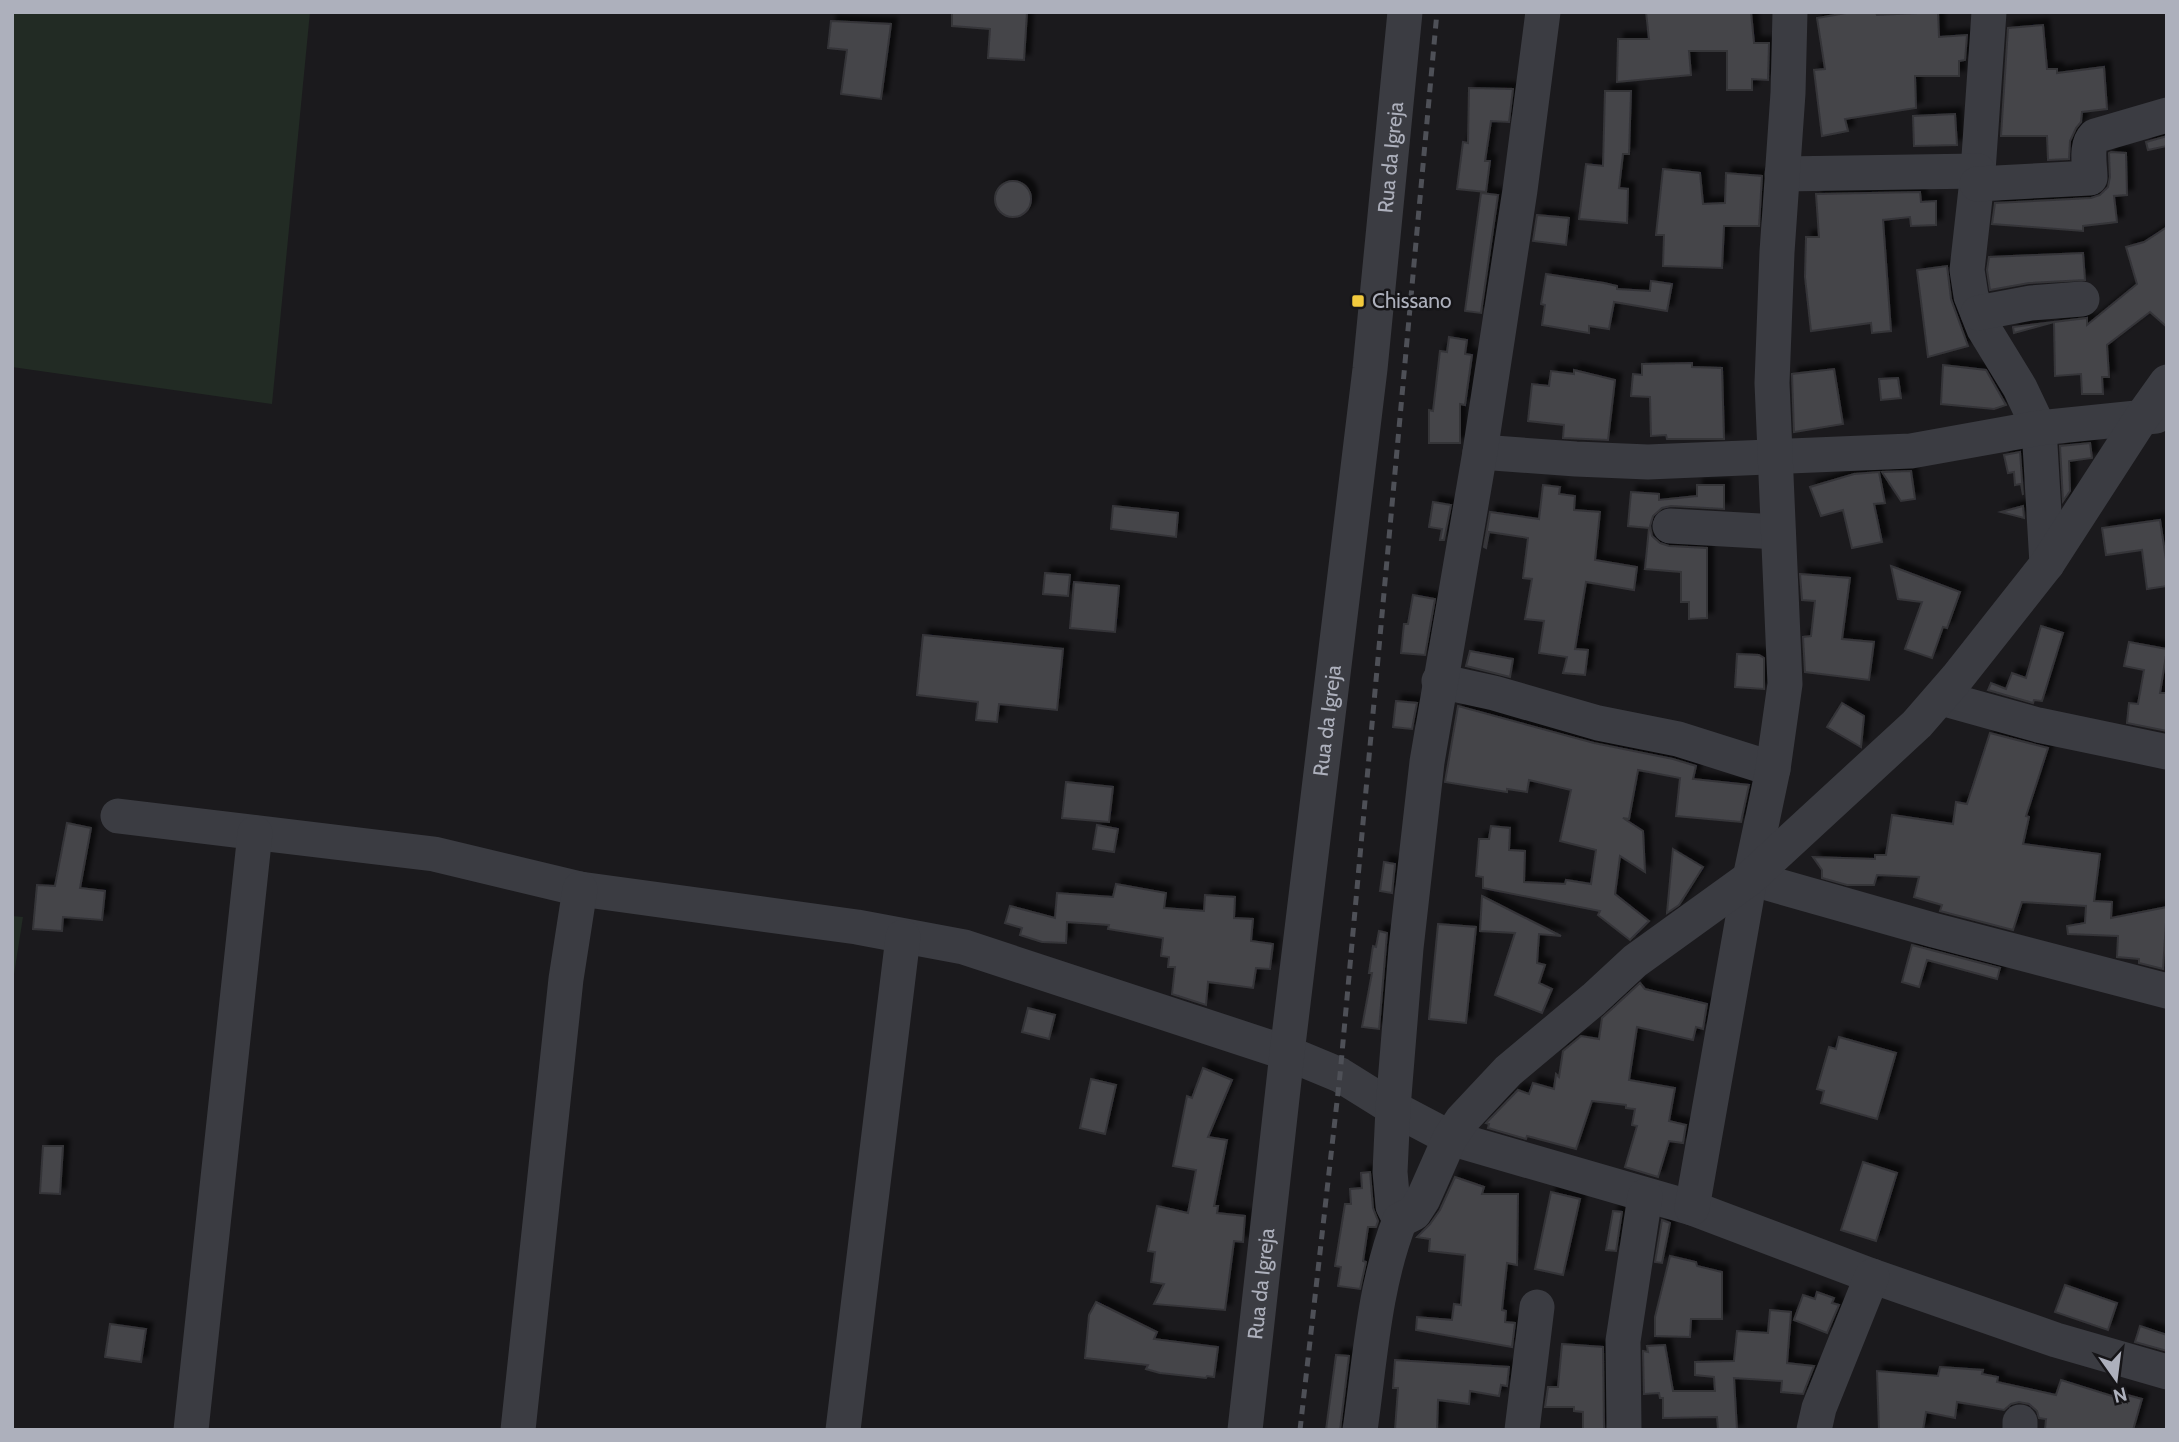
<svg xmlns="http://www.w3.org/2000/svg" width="2179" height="1442" font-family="Cabin,sans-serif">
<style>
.green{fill:#222b24}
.building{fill:#45454a;stroke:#353439;stroke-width:2;filter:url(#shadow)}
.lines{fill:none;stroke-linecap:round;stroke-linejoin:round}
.minor{stroke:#3b3c42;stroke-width:35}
.rail{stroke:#4e5057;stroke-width:5;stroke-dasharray:9 7;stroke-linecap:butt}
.poi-dot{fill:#f2ca3d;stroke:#161518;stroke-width:2.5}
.labels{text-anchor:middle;stroke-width:5;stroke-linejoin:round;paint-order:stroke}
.street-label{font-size:21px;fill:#adb0bc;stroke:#161518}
.poi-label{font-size:21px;fill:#adb0bc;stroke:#161518;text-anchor:start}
</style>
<defs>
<filter id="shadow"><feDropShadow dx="6" dy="-6" stdDeviation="2" flood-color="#0009"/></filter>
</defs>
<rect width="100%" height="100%" fill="#1b1a1d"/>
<g class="green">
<path d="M12 12H310L272 404 12 367Z"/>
<path d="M12 916 23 917 12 987Z"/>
</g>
<g class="building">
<path d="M952 12H1027L1024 60 988 58 990 29 952 26Z"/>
<path d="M1646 12H1751L1754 43H1769L1768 80 1752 79V90H1727V51H1689L1691 75 1617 82 1618 39H1649Z"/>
<path d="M1852 12H1876L1877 15 1938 12 1939 37 1967 35 1965 60 1959 61V76H1915L1916 108 1845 119 1848 131 1822 136 1814 70 1825 69 1817 18Z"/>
<path d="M831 21 891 24 881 99 841 94 847 50 828 48Z"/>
<path d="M2043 25 2047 69H2057V73L2104 67 2107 109 2082 112 2081 122 2076 128 2070 141 2069 159 2048 160 2047 136H2001L2008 28Z"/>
<path d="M1469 88 1513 89 1509 122 1491 121 1485 161H1490L1486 192 1457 189 1463 142 1468 143Z"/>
<path d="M1605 91H1631L1629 154H1623L1619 188 1628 189 1627 223 1579 219 1586 164 1603 166Z"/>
<path d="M1955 114 1957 145 1914 146 1913 116Z"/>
<path d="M2167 136V146L2148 150 2146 142Z"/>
<path d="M2111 152 2126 153 2127 195 2114 196 2117 222 2083 226V231L1992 224 1995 203 2091 198 2100 195 2108 187 2110 177 2109 153Z"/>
<path d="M1663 169 1700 173 1703 204 1725 203 1726 173 1762 176 1759 226H1724L1722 268 1663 266 1664 235H1656Z"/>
<circle cx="1013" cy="199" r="18"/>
<path d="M1920 192 1921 202 1936 201V225L1911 226 1910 217 1883 220 1891 331 1872 333 1871 323 1811 331 1805 277 1806 237H1819L1816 194Z"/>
<path d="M1481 193 1498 195 1481 313 1465 311Z"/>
<path d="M1537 215 1569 218 1566 245 1533 241Z"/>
<path d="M2167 227V327L2150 312 2107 345 2109 377H2102L2103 394H2082L2081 374 2055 376 2054 322 2014 333 2013 327 2087 318V325L2137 284 2126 247 2144 242Z"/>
<path d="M2083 253 2085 280 2029 283 1990 290 1987 270 1989 257Z"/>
<path d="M1947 266 1951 299 1968 346 1928 357 1917 270Z"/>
<path d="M1546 274 1604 283 1617 286V289L1650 291 1651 281 1672 284 1667 311 1614 302 1609 329 1589 326V333L1542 325 1545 305 1541 304Z"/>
<path d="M1449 337 1467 340 1465 354 1472 355 1465 405 1460 404V443H1429V410L1433 411 1440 351 1447 352Z"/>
<path d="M1692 363V367L1722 368 1724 439H1667L1666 435 1651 436 1650 397 1631 396 1633 374 1642 375V364Z"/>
<path d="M1943 365 1986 370 2006 405 1994 409 1941 404Z"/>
<path d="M1834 369 1843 424 1794 432 1792 374Z"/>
<path d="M1574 370 1615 380 1608 440 1563 438 1564 425 1528 421 1532 384 1549 386 1551 371 1574 374Z"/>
<path d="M1898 378 1901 398 1881 400 1879 379Z"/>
<path d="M2090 443 2092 458 2069 461 2070 491 2063 501 2060 446Z"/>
<path d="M2020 452 2023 495 2021 484 2015 485 2014 472 2008 473 2004 455Z"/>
<path d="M1911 471 1915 499 1901 501 1882 472Z"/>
<path d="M1879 472 1885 503 1874 504 1882 542 1852 548 1843 510 1821 516 1810 487 1854 474Z"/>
<path d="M1543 485 1560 487 1559 494 1575 496 1574 510 1600 512 1595 560 1637 567 1634 590 1586 582 1575 649 1588 650 1585 675 1563 673 1567 657 1539 653 1544 621 1525 619 1532 579 1523 578 1528 538 1489 532 1486 548 1484 547 1490 512 1539 519Z"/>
<path d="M1697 485H1724V509L1671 506 1662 508 1653 516 1650 526 1652 536 1660 543 1669 546 1707 548V618L1689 619V602H1681V572L1645 569 1649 528 1628 526 1631 492 1659 494V500L1697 496Z"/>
<path d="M1433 502 1451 505 1444 540H1440L1442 529 1429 527Z"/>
<path d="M1113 506 1178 513 1176 537 1111 529Z"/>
<path d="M2023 506 2024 518 2001 512Z"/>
<path d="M2160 520 2167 566V586L2147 589 2142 550 2106 555 2102 528Z"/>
<path d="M1891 566 1960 592 1947 628 1943 627 1932 658 1905 649 1922 602 1898 599Z"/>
<path d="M1045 573 1070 575 1068 596 1043 594Z"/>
<path d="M1800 574 1850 578 1842 639 1874 642 1869 680 1805 672 1803 637 1811 636 1815 601 1802 600Z"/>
<path d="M1074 582 1119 586 1115 632 1070 628Z"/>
<path d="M1413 595 1435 599 1425 655 1401 653 1404 624H1408Z"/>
<path d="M2041 626 2063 633 2042 701 2034 700 2033 703 1988 690 1991 683 2006 689 2012 673 2026 678Z"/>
<path d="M923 635 1063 649 1057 710 999 704 997 722 976 720 978 702 917 695Z"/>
<path d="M2129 642 2167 649 2160 693H2167V731L2127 723 2129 703 2138 704 2144 670 2124 666Z"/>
<path d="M1470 651 1513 659 1510 677 1466 666Z"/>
<path d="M1737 654 1759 655 1764 658V689L1735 687Z"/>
<path d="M1396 701 1417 703 1412 729 1393 727Z"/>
<path d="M1842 703 1864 716 1861 747 1827 727Z"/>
<path d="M1458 706 1594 743 1673 759 1696 766 1693 779 1749 785 1741 822 1676 816 1680 778 1638 770 1629 819 1623 818 1643 831 1645 872 1620 856 1615 894 1649 921 1630 940 1598 915 1600 911 1483 888V877L1476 876 1479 839H1489L1491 826 1510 828 1509 850 1525 851 1524 882 1565 884 1566 880 1591 884 1596 850 1560 841 1571 790 1529 780 1527 792 1507 789V792L1445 782Z"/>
<path d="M1990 733 2048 748 2026 816 2029 817 2023 844 2100 854 2094 901 2112 902 2111 918 2167 907 2163 969 2139 963V959L2117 957 2118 936 2068 934 2067 926 2085 923 2086 906 2022 902 2013 930 1940 911 1942 905 1914 897 1919 877 1877 875 1874 885H1847L1822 878V870L1813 857 1875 859V855H1886L1892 815 1953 824 1956 802 1967 804Z"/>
<path d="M1066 782 1113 787 1109 822 1062 818Z"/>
<path d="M67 823 91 828 80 888 105 891 102 920 63 917 62 931 33 929 37 885 55 886Z"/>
<path d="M1097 825 1118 829 1114 852 1093 849Z"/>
<path d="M1673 849 1703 867 1679 905 1667 913Z"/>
<path d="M1384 862 1395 864 1392 893 1380 891Z"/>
<path d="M1116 884 1166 893 1164 908 1204 911 1205 895 1235 897 1234 918 1253 919 1251 941 1273 944 1270 969 1256 968 1253 988 1208 982 1206 1005 1172 994 1175 967H1168L1169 957 1161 956 1163 938 1108 929 1109 925 1067 922 1066 943 1042 942 1020 935 1022 928 1005 923 1010 906 1055 918 1057 893 1113 897Z"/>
<path d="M1482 896 1561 936 1539 934 1537 963 1545 965 1539 983 1552 989 1542 1013 1495 995 1515 933 1480 931Z"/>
<path d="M1438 924 1476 927 1466 1023 1429 1019Z"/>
<path d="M1379 931 1387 933 1379 1029 1362 1027 1372 973H1369L1373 946 1376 947Z"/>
<path d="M1912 945 2000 968 1997 979 1927 960 1919 987 1902 982Z"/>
<path d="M1640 983 1645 989 1707 1004 1703 1029 1696 1027 1693 1040 1637 1027 1629 1080 1675 1088 1669 1121 1686 1125 1683 1143 1669 1141 1658 1177 1625 1167 1637 1126 1632 1125 1635 1109 1626 1108V1105L1592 1101 1576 1149 1527 1136 1526 1139 1488 1128 1489 1124 1486 1123 1518 1090 1529 1094 1533 1083 1554 1089 1556 1074 1559 1077 1563 1051 1581 1036 1599 1039 1602 1018Z"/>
<path d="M1028 1008 1055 1015 1049 1039 1022 1032Z"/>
<path d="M1839 1037 1896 1053 1877 1119 1821 1103 1824 1091 1817 1089 1829 1047 1836 1049Z"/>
<path d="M1203 1068 1232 1080 1208 1137 1227 1140 1214 1206H1218L1217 1213 1245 1216 1243 1242 1234 1241 1225 1310 1154 1304 1164 1284 1151 1282 1155 1252 1148 1251 1157 1206 1188 1213 1196 1170 1173 1166 1187 1096 1192 1098Z"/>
<path d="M1091 1079 1116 1085 1105 1134 1080 1128Z"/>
<path d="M43 1146H63L60 1194 40 1193Z"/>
<path d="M1863 1162 1897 1173 1876 1241 1841 1230Z"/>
<path d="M1370 1172 1373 1208 1378 1221 1376 1227H1368L1363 1261 1366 1262 1360 1289 1338 1286 1341 1267 1335 1266 1345 1204H1351L1350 1189 1362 1188 1361 1173Z"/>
<path d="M1455 1177 1484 1187 1482 1194H1518L1517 1265 1507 1263 1502 1310 1506 1311 1505 1322 1515 1323 1512 1347 1416 1330 1417 1317 1452 1320 1454 1304 1461 1305 1465 1255 1429 1251 1430 1239 1417 1237 1430 1224 1440 1210Z"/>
<path d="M1551 1192 1580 1199 1563 1275 1535 1269Z"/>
<path d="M1613 1211 1622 1212 1616 1251 1606 1250Z"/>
<path d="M1662 1220 1670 1223 1662 1263 1655 1262Z"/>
<path d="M1670 1256 1696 1262 1697 1266 1722 1272V1319H1691L1690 1337 1655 1336V1317Z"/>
<path d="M2065 1285 2117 1303 2108 1330 2055 1312Z"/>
<path d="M1817 1292 1834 1298 1832 1303 1839 1305 1827 1333 1794 1320 1803 1295 1815 1299Z"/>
<path d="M1096 1302 1157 1332 1154 1339 1218 1347 1214 1377 1207 1376 1206 1378 1160 1373 1146 1369 1148 1365 1085 1358 1089 1315Z"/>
<path d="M1770 1310 1791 1312 1787 1363 1814 1366 1803 1394 1781 1392 1782 1381 1734 1378 1737 1430H1718L1717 1417 1663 1418V1398H1660L1659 1393 1644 1394 1643 1351 1648 1352 1647 1346 1665 1345 1673 1391H1715L1714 1377 1695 1375V1362L1734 1361 1737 1331 1768 1333Z"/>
<path d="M110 1324 146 1329 141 1362 105 1357Z"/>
<path d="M2140 1326 2167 1335V1351L2135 1342Z"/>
<path d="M1562 1344 1603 1347 1604 1430H1583V1412L1574 1411V1407H1545L1548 1387H1558Z"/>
<path d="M1336 1355 1349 1356 1340 1430H1326Z"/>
<path d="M1395 1360 1509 1367 1507 1386 1501 1385 1499 1396 1470 1391 1469 1404 1438 1400 1437 1430H1395L1398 1388H1393Z"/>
<path d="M1940 1367 1983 1370 1982 1374 1998 1377 1997 1382 2056 1395 2061 1380 2115 1397 2116 1392 2142 1399 2133 1430H2045L2046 1419 2039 1418 2037 1411 2029 1404 2019 1402 2011 1404 2004 1410 1957 1402 1955 1418 1926 1412 1923 1430H1879L1877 1371 1938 1376Z"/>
</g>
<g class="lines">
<g class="minor">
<path d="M1989 12 1978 171 1967 270 1971 296 1984 329 2020 388 2039 428 2047 564"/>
<path d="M1782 174 1978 171"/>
<path d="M1977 184 2090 178C2090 164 2085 146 2095 136L2167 115"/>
<path d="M1978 313 2031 303 2082 299"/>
<path d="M1480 452 1576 459 1648 462 1911 451 2039 428 2156 416"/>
<path d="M1670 526 1778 532"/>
<path d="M1439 681 1494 693 1598 723 1678 739 1773 769"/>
<path d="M1941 698 2038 725 2167 752"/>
<path d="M118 816 434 854 580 889 857 927 964 947 1287 1053 1340 1075 1393 1108 1450 1138 1692 1208 1872 1276 2056 1340 2167 1372"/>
<path d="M1750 878 1933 930 2167 991"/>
<path d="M1692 1208 1750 878 1773 769 1785 684 1772 383 1777 252 1788 93 1790 12"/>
<path d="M1400 1220 1393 1206 1390 1172 1393 1108 1406 948 1427 762 1480 452 1520 190 1543 12"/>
<path d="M191 1430 255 833"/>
<path d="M518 1430 566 979 580 889"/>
<path d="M843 1430 903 937"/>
<path id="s1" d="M1245 1430 1287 1053 1370 369 1405 12"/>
<path d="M1360 1430C1370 1360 1374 1286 1400 1220L1414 1213 1423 1199 1450 1138 1462 1120 1508 1071 1594 999 1635 961 1750 878 1917 724 1957 678 2047 564 2142 417 2167 382"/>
<path d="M1522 1430 1537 1307"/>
<path d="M1624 1430 1623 1341 1645 1196"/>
<path d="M1814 1430 1819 1408 1872 1276"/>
<path d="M2020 1430V1422"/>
</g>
<path class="rail" d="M1300 1430 1340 1075 1437 12"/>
</g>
<rect class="poi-dot" x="1351" y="294" width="14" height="14" rx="3.5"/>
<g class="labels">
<g class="street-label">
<text dy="7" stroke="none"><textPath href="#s1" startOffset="1281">Rua da Igreja</textPath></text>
<text dy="7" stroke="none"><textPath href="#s1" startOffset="714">Rua da Igreja</textPath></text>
<text dy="7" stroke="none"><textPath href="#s1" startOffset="147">Rua da Igreja</textPath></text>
</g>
<g class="poi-label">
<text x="1372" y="308">Chissano</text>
</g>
</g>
<rect width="2179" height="1442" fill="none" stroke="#adb0bc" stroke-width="28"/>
<g transform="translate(2116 1379) rotate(166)" stroke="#161518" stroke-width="5" paint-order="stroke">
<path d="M0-5L12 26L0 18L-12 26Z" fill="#adb0bc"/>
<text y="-10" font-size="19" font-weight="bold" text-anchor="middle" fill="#adb0bc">N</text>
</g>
</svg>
